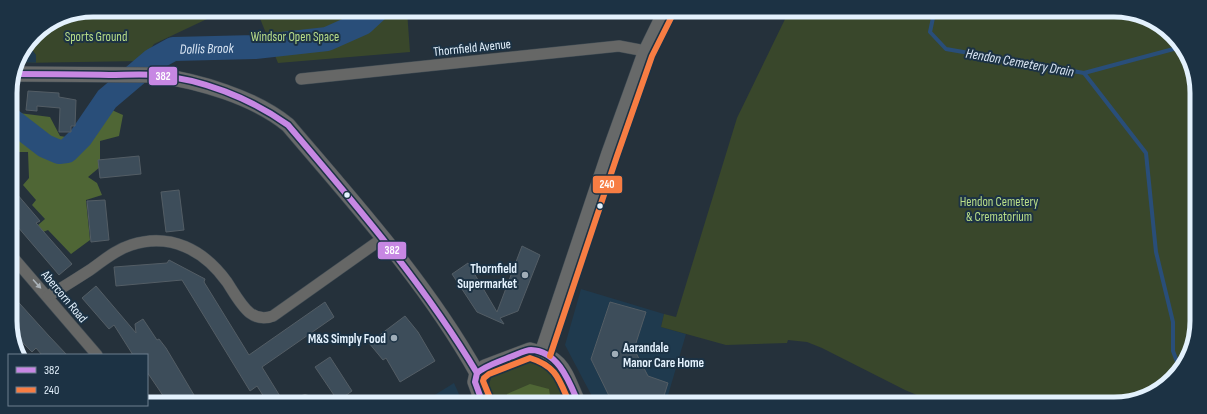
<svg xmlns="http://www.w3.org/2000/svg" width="1207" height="414" font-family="'Sofia Sans Condensed',sans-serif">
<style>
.built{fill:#1f3a4e}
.green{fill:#39472b}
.forest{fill:#4f6635}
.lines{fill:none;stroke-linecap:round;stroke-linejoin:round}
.stream{stroke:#294e79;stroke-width:4}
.river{stroke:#294e79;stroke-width:24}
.building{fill:#3d4d5a;stroke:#535d65}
.minor-casing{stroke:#414c54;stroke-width:12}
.secondary-casing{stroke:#414c54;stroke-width:16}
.minor{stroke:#666766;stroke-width:11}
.secondary{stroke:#676969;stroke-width:15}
.bus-1-casing{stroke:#1c3244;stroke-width:9}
.bus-2-casing{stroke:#1c3244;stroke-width:9}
.bus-1{stroke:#c787e3;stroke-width:6}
.bus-2{stroke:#f77d43;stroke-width:6}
.oneway{fill:#abb3b9}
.bus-dot{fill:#e3f1fd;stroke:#1c3244;stroke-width:1.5}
.poi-dot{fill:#a0aeb9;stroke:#1c3244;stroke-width:1.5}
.labels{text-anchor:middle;stroke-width:4;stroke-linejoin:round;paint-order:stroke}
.park-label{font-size:13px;fill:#b9de88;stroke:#1c3244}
.street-label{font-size:13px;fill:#e3f1fd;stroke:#1c3244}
.poi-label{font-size:13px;font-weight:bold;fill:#e3f1fd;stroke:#1c3244;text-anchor:end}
.water-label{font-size:14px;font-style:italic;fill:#dae6f4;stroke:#1c3244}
.rim{fill:none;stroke:#e3f1fd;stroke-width:5}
.line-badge{stroke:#1c3244;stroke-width:1.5}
.badge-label{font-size:11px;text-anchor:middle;font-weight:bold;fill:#fff}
</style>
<rect width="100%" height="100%" fill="#25313b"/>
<g class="built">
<path d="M28 44 36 55V63L17 62 19 56Z"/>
<path d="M581 289 664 314 661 327 686 334 666 402H595L565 345Z"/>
<path d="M454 383 462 401H425Z"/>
</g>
<g class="green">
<path d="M93 10 224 11 154 44 142 61 17 63H36V55L28 44C47 19 63 16 93 10Z"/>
<path d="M257 11H407L410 52 278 63Z"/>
<path d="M788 13 1140 14 1177 38 1196 82 1193 347 1165 387 1119 404 936 403 905 390 822 348 807 342 788 340 787 343 726 345 661 327 664 314 676 317 737 118Z"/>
<path d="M529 360 538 361 548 366 566 402 493 401C487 391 488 384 493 374Z"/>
</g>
<g class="forest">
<path d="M11 83H15L19 113 50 117 60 136 72 138 96 103 123 115 119 136 100 141V167L88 177 97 183 102 195 86 200 90 240 71 254 48 230 43 232 38 225 45 219 32 205 36 200 23 185 29 178 28 152H11V143L19 136 10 129Z"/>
<path d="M530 384 549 389 551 402 507 401V394Z"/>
</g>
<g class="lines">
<g class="stream">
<path d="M934 13 930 32 946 49 1084 73 1181 47"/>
<path d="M1084 73 1146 153 1156 252 1173 322V351L1179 367"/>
</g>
<path class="river" id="s1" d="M10 119 45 146 59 152 67 151 81 137 107 99 153 60 173 49 255 47 327 39 363 23 376 11"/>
</g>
<g class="building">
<path d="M28 91 59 93V97L76 100 75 126H71V132H59L60 108 37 106V111L26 110Z"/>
<path d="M139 156 141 174 100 178 98 160Z"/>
<path d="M11 187 40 221 36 223 72 264 59 275 11 219Z"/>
<path d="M179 190 184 230 166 232 161 192Z"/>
<path d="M105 200 109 240 91 242 87 201Z"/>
<path d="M522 246 540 255 518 311 500 318 504 324 477 312 452 274 468 263 497 312Z"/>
<path d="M169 260 205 279 204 282 249 355 325 302 334 317 262 367 283 401 266 400 257 386 250 391 182 280 116 286 114 267 167 263Z"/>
<path d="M96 286 136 333 135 324 143 319 157 340 159 339 166 348 197 400H166L147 372V355H133L114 325 109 329 82 298Z"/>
<path d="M11 294 49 336 67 355H42L36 348 32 352 16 336 12 331Z"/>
<path d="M610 302 646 312 634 349 648 376 668 383 662 402H612L591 359Z"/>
<path d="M405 316 418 332 435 361 400 382 386 358 383 360 369 343Z"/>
<path d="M330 357 352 391 338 401 315 367Z"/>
</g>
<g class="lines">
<g class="minor-casing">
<g id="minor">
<path d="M301 79 619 46 640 50 645 53"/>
<path d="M11 255 97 355"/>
<path d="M48 296C62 288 76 279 90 270 103 261 115 250 131 245 170 232 204 250 227 282 233 291 241 306 250 313 258 319 265 319 273 316L383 238"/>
<path d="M305 401V400"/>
</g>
</g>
<g class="secondary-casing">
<g id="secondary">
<path d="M14 74 155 75C198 81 254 97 288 125 355 204 426 282 477 373"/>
<path d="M542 353 609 153 645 53 665 12"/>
<path d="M482 401 475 382 477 373 485 367 530 350C564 358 564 372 578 402"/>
</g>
</g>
<use href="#minor" class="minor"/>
<use href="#secondary" class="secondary"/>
<g class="bus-1-casing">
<g id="bus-1">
<path d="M14 74C46 74 77 74 109 75 124 75 140 74 155 75 202 79 250 98 288 125 356 205 423 283 477 373"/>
<path d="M482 401 475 382 477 373C487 365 499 362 510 357 516 355 525 350 531 350 558 351 569 381 578 402"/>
</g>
</g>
<g class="bus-2-casing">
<g id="bus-2">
<path d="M550 356 617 156 652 56 672 16"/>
<path d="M490 398 483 381 484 378 489 374 530 358C556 366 559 379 569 402"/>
</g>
</g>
<use href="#bus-1" class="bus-1"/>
<use href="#bus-2" class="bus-2"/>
</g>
<defs><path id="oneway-solid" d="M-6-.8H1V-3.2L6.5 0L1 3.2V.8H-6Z"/></defs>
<use class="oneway" href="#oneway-solid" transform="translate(37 284) rotate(48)"/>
<g class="bus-dot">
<circle cx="347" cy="195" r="3.5"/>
<circle cx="600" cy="206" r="3.5"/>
</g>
<g class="poi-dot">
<circle cx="525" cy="275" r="4"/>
<circle cx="394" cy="338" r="4"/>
<circle cx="615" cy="354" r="4"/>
</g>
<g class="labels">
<g class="park-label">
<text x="96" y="41">Sports Ground</text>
<text x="295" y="41">Windsor Open Space</text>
<text x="999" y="206">Hendon Cemetery<tspan x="999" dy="15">&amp; Crematorium</tspan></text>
</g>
<g class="street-label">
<text transform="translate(472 47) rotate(-6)" y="5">Thornfield Avenue</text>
<text transform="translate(65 296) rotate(50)" y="5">Abercorn Road</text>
</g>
<g class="poi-label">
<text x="517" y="273">Thornfield<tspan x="517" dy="15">Supermarket</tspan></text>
<text x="386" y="343">M&amp;S Simply Food</text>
<text x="623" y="352" text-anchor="start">Aarandale<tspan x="623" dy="15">Manor Care Home</tspan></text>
</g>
<g class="water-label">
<text dy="5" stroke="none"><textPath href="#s1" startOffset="250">Dollis Brook</textPath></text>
<text transform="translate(1020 62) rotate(10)" y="5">Hendon Cemetery Drain</text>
</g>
</g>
<path d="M0 0H1207V414H0ZM93 17H1114A76 76 0 0 1 1190 93V321A76 76 0 0 1 1114 397H93A76 76 0 0 1 17 321V93A76 76 0 0 1 93 17Z" fill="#1c3244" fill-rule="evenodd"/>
<path class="rim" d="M93 17H1114A76 76 0 0 1 1190 93V321A76 76 0 0 1 1114 397H93A76 76 0 0 1 17 321V93A76 76 0 0 1 93 17Z"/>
<g class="line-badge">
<rect x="148" y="66" width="30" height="20" rx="4" fill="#c787e3"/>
<rect x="592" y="175" width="31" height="19" rx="4" fill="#f77d43"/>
<rect x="377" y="241" width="30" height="19" rx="4" fill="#c787e3"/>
</g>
<g class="badge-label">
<text x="163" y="80">382</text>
<text x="607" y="188">240</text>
<text x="392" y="254">382</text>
</g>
<rect x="8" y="354" width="140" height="52" fill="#1c3244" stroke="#6c7e8e"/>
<rect x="16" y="367" width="20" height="6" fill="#c787e3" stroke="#6c7e8e"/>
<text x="44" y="374" font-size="12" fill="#e3f1fd">382</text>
<rect x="16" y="387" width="20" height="6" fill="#f77d43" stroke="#6c7e8e"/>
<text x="44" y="394" font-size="12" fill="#e3f1fd">240</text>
</svg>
